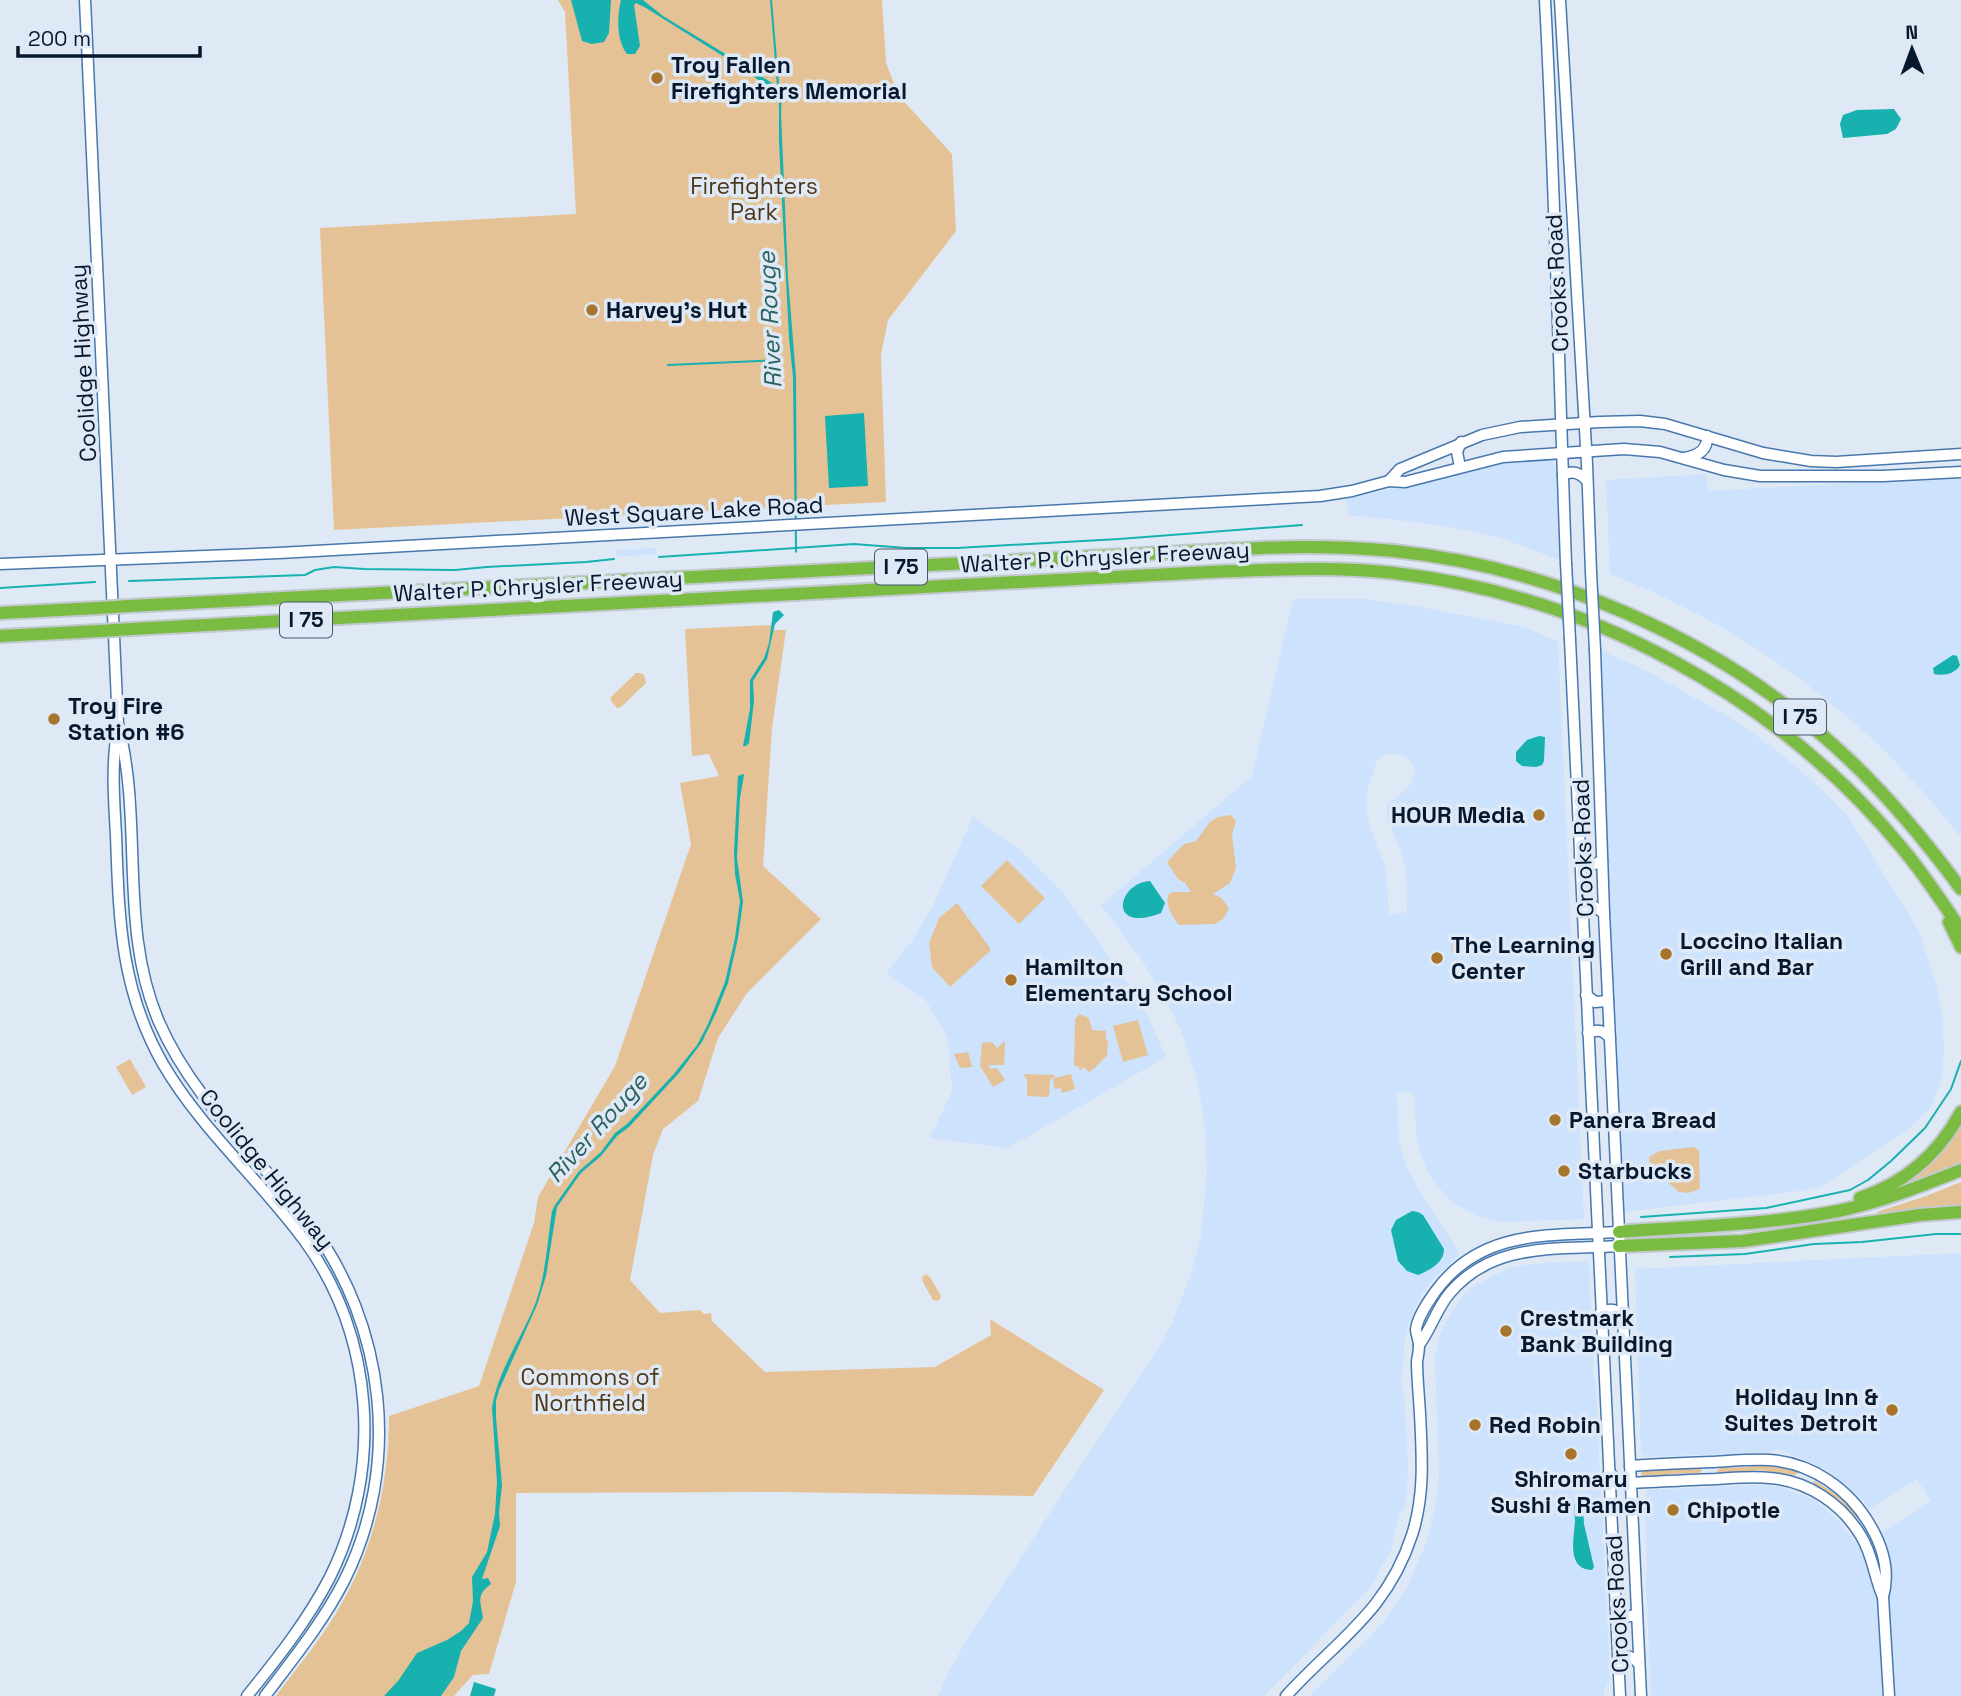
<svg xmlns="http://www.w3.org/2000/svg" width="1961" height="1696" font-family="'Space Grotesk',sans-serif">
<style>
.built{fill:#cce2fd;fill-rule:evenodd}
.green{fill:#e5c295}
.water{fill:#17b1b0}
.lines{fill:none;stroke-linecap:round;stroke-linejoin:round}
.stream{stroke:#17b1b0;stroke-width:2}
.secondary-casing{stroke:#4877ad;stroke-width:13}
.highway-casing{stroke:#c3c8cd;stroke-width:16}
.secondary{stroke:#fff;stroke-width:10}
.highway{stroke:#79bc41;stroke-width:12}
.secondary-bridge-casing{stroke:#4877ad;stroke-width:13;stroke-linecap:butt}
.highway-bridge-casing{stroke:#c3c8cd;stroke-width:16;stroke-linecap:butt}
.secondary-bridge{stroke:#fff;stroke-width:10}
.highway-bridge{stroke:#79bc41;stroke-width:12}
.poi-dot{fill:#a6742a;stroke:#dfe9f5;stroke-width:2.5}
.labels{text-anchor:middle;stroke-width:7;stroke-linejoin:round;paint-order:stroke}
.shield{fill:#dfe9f5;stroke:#47576a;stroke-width:2}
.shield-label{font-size:21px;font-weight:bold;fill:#06182e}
.poi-label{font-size:23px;font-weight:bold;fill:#06182e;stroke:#dfe9f5;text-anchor:start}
.park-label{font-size:23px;fill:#4e3716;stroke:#dfe9f5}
.street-label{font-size:23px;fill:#06182e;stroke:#dfe9f5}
.water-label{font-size:24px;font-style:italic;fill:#2b6261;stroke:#dfe9f5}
</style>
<rect width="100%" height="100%" fill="#dfe9f5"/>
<g class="built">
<path d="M1542 460 1553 462 1556 468 1560 560 1498 537 1456 528 1406 521 1349 515 1346 499 1499 464Z"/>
<path d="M1706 474 1708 491 1961 477V837L1926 795 1881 747 1849 718 1798 677 1762 652 1706 618 1649 590 1610 574 1606 480Z"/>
<path d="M657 548V554L616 557V550Z"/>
<path d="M1293 599H1366L1420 607 1524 627 1558 642 1584 1219 1501 1222 1478 1216 1453 1203 1432 1180 1420 1154 1416 1132 1414 1093 1397 1092 1399 1142 1406 1165 1419 1190 1458 1251 1459 1255 1434 1278 1422 1294 1408 1325 1404 1344 1403 1370 1401 1377 1405 1407 1408 1463 1407 1491 1404 1508 1400 1513 1394 1534 1392 1548 1370 1588 1264 1696H938L949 1671 969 1636 1161 1344 1172 1323 1191 1274 1201 1235 1207 1171 1205 1128 1198 1084 1184 1038 1168 1003 1141 959 1101 905 1252 776ZM1389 754H1397L1410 759 1415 771 1412 782 1407 789 1387 804V817L1400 850 1406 870 1407 912 1389 915 1386 869 1371 830 1367 812 1366 796 1376 763 1378 758Z"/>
<path d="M1600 650 1649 672 1734 720 1775 749 1810 779 1847 815 1919 931 1938 990 1943 1023 1944 1053 1942 1076 1932 1106 1915 1124 1821 1187 1792 1192 1623 1212 1615 1045 1616 1027 1611 962 1606 787Z"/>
<path d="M973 817 997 833 1021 851 1063 893 1131 987 1147 1014 1166 1057 1008 1148 930 1138 952 1091 948 1038 927 1002 886 973 911 942 931 910Z"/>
<path d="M1961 1253V1696H1651L1646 1578 1647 1566 1644 1502 1648 1490 1757 1485 1780 1487 1815 1500 1839 1521 1857 1545 1882 1532 1931 1501 1917 1479 1869 1509 1861 1498 1834 1475 1817 1465 1778 1449 1768 1453 1746 1452 1728 1455 1714 1454 1645 1457 1641 1452 1635 1269Z"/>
<path d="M1589 1261 1593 1369 1596 1391 1610 1680 1604 1690V1696H1309L1369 1638 1384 1621 1407 1588 1427 1541 1434 1513 1439 1479 1435 1358 1440 1334 1452 1311 1466 1292 1473 1287 1490 1277 1510 1268 1531 1264Z"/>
</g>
<g class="green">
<path d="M558 0H882L886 63 899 96 952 154 956 231 888 320 881 355 886 502 334 530 320 228 576 214 565 12Z"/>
<path d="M771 625V630H786L772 728 763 866 821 919 747 993 718 1038 698 1101 663 1129 653 1155 630 1280 660 1313 700 1310 704 1314 711 1313 712 1321 765 1372 935 1367 991 1335 990 1319 1104 1390 1033 1496 781 1492 516 1493V1582L489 1674 473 1675 454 1696H276C293 1673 312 1650 328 1626 370 1563 389 1491 389 1416L479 1386 534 1223 538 1197 615 1066 691 844 680 783 719 776 709 754 692 756 685 629Z"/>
<path d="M636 673H640L644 675 646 683 621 707 617 708 611 701 610 698Z"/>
<path d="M1231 815 1236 821 1232 834 1236 868 1230 883 1213 894 1222 898 1229 909 1223 919 1215 924 1179 925C1172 916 1166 907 1168 895L1173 892H1191L1185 883 1178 879 1167 862 1184 844 1196 841 1210 822 1218 817Z"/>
<path d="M1007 860 1045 898 1019 924 981 886Z"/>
<path d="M957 903 990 948V951L950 987 932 967 929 943 939 918Z"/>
<path d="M1480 940 1481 952 1452 953 1451 941Z"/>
<path d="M1080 1014 1089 1018 1092 1030 1106 1031V1040H1108L1107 1056C1100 1061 1097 1068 1089 1072L1084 1067 1080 1070 1078 1066H1074L1075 1019Z"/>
<path d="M1138 1020 1148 1055 1123 1062 1113 1026Z"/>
<path d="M1005 1041 1004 1065H988L991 1069 997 1068 1005 1080 993 1087 980 1066 982 1043 992 1042 997 1048Z"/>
<path d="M968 1052 972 1067 960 1068 954 1054Z"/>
<path d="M130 1059 146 1087 132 1095 116 1067Z"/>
<path d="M1023 1074 1055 1075 1054 1078 1071 1074 1075 1089 1062 1093 1061 1088 1054 1089 1053 1077 1050 1080 1049 1097 1027 1096V1080Z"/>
<path d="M1961 1118V1165L1890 1191Z"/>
<path d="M1693 1147 1699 1150 1700 1189 1688 1193 1679 1192 1650 1166 1649 1157 1660 1151Z"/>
<path d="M1961 1182V1208L1878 1217 1877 1212 1926 1196Z"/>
<path d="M926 1274 930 1277 941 1296 939 1301 933 1300 923 1282 922 1277Z"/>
<path d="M1763 1464 1797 1469 1798 1473 1795 1475 1759 1470 1749 1471 1736 1474H1718L1717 1471 1720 1468 1748 1467Z"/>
<path d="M1703 1466 1700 1473 1671 1474 1658 1478H1643L1641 1474 1643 1469Z"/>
<path d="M1815 1481 1847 1501 1861 1518 1858 1519 1838 1499 1813 1486V1482Z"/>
</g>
<g class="water">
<path d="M571 0H611L609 33 604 42 592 44 582 41Z"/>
<path d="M621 0H643L663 16 737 61 745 64 748 68 777 86 770 0H772L779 83 782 93 781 113 788 278 796 377 797 552 795 553 793 377 789 338 779 142V96C772 84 759 83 750 73L646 8 636 3 634 5 640 46 635 54H627C616 40 617 16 621 0Z"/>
<path d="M1894 109 1901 119 1896 129 1887 134 1843 138 1840 124 1843 115 1857 110Z"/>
<path d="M864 413 868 486 829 488 825 416Z"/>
<path d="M779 610 784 615 775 624 767 659 753 681 754 701 749 743 746 746H743L750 709V680L764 658 769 643 773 612Z"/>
<path d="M1953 655 1957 656 1960 665C1955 674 1944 676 1934 674L1933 668Z"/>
<path d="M1539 736 1545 737 1544 761 1542 765 1536 767 1522 766 1516 761V752L1527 740Z"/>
<path d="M743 774 744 775 740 798 737 858 743 902 738 938 728 983 716 1013 702 1042 679 1073 629 1127 617 1136 601 1156 581 1173 557 1207 546 1276 537 1305 499 1390 496 1401V1418L502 1485 499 1513 500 1526 482 1579 488 1578 491 1584C475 1596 481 1602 483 1618L461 1651 454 1677 441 1696H384L398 1681 417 1653 447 1640 461 1631 469 1623 473 1601 472 1577 487 1552 495 1514 497 1482 492 1408C497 1373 520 1340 534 1307 546 1277 547 1243 552 1211L555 1205 579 1171 601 1152 615 1133 627 1124 673 1075 697 1045 708 1024 725 982 735 938 740 901 735 874 734 852 738 776Z"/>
<path d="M1150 881 1165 903 1161 913C1107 934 1117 883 1150 881Z"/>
<path d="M1412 1211 1418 1212 1423 1215 1444 1249C1444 1263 1430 1270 1418 1275L1407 1271 1398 1261 1391 1230 1396 1220Z"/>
<path d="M1580 1502 1583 1509 1584 1524 1594 1567 1592 1570C1566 1569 1574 1538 1575 1521 1575 1516 1574 1509 1574 1504Z"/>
<path d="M474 1682 496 1689 494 1696H470Z"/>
</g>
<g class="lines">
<g class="stream">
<path d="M668 365 780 360"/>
<path d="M659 557 854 544 906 548H957L1119 539 1302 525"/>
<path d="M129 581 305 575 315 570 334 567 364 569 455 570 487 567 586 562 614 559"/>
<path d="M0 588 95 582"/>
<path d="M1641 1217 1766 1208 1850 1190 1868 1180 1891 1161 1925 1128 1951 1089 1961 1061"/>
<path d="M1670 1257 1745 1254 1814 1244 1862 1242 1936 1234H1961"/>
</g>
<g class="secondary-casing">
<g id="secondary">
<path d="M85 0 118 724C144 822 118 927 159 1022 193 1100 259 1157 310 1224 386 1326 402 1466 344 1581 323 1622 293 1659 265 1696"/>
<path d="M1545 0C1555 188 1559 375 1566 563"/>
<path d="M1560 0 1587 464 1591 572"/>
<path d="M1684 458C1698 456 1708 450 1707 436"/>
<path d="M1460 467 1457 452 1461 442"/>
<path d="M1563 475C1572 470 1581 473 1587 481"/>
<path d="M1389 481 1400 469 1482 435 1520 427 1600 422 1640 421 1665 424 1763 453 1811 461 1836 462 1961 454"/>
<path d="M0 564 279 553 1320 496 1352 491 1389 481 1405 482 1503 457 1624 449 1660 452 1724 470 1760 476H1883L1961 472"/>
<path d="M1570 640 1620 1696"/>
<path d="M1595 650 1604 913 1641 1696"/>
<path d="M118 727C111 762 114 800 116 835 119 918 120 989 163 1064 201 1129 259 1179 304 1240 375 1337 383 1470 330 1577 308 1620 277 1659 247 1696"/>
<path d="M1580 856C1585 865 1594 867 1602 860"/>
<path d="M1582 908 1593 906 1604 913"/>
<path d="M1586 995 1595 1002 1608 1001"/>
<path d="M1588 1033C1597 1029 1604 1030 1610 1038"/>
<path d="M1601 1312C1610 1308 1617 1309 1623 1317"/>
<path d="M1419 1345C1431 1329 1436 1310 1449 1294 1493 1241 1558 1250 1619 1246"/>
<path d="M1630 1466C1657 1464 1684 1463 1711 1462 1730 1461 1750 1459 1770 1460 1812 1463 1849 1489 1870 1525 1883 1547 1890 1572 1883 1597L1889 1696"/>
<path d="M1609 1472 1618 1481 1625 1483C1655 1482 1686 1480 1716 1479 1734 1478 1752 1476 1770 1478 1808 1481 1842 1504 1861 1536 1873 1555 1874 1577 1883 1597"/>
<path d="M1616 1609C1622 1616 1629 1618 1637 1614"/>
<path d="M1618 1659C1626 1655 1633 1656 1639 1664"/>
<path d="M1286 1696C1337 1640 1387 1612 1412 1535 1425 1495 1422 1455 1420 1414 1419 1396 1417 1378 1417 1361 1418 1356 1419 1350 1419 1345 1419 1340 1416 1334 1416 1329 1418 1316 1428 1302 1435 1292 1481 1228 1550 1236 1619 1232"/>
</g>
</g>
<g class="highway-casing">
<g id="highway">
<path d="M129 606 1261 548C1305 546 1350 547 1394 551 1550 567 1713 637 1830 742 1880 786 1922 836 1961 889"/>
<path d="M0 613 99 608"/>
<path d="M131 629 1209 572C1270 570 1332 566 1394 573 1589 595 1777 696 1902 848 1924 874 1942 902 1961 930"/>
<path d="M0 636 100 631"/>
<path d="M1949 922 1961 947"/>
<path d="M1860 1198C1905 1183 1939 1153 1961 1112"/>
<path d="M1619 1232C1692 1226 1766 1225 1838 1211 1881 1202 1921 1186 1961 1170"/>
<path d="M1619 1246 1743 1241 1920 1215 1961 1212"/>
</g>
</g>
<use href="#secondary" class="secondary"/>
<use href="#highway" class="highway"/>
<g class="secondary-bridge-casing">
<g id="secondary-bridge">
<path d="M1566 563 1570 640"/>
<path d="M1591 572 1595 650"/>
</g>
</g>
<g class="highway-bridge-casing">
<g id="highway-bridge">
<path d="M99 608 129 606"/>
<path d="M100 631 131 629"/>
</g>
</g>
<use href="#secondary-bridge" class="secondary-bridge"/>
<use href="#highway-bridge" class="highway-bridge"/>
</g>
<g class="poi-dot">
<circle cx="657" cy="78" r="7"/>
<circle cx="592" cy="310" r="7"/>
<circle cx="54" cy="719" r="7"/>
<circle cx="1539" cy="815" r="7"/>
<circle cx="1666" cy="954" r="7"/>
<circle cx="1437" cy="958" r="7"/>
<circle cx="1011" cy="980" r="7"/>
<circle cx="1555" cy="1120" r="7"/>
<circle cx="1564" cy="1171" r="7"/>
<circle cx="1506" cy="1331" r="7"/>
<circle cx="1892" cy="1410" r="7"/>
<circle cx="1475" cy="1425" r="7"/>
<circle cx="1571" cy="1454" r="7"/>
<circle cx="1673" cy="1510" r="7"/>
</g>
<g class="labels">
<g class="shield">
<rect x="875" y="549.5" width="52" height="35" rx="5"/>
<rect x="280" y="602.5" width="52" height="35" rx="5"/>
<rect x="1774" y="699.5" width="52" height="35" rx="5"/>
</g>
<g class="shield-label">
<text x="901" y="574">I 75</text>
<text x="306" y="627">I 75</text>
<text x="1800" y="724">I 75</text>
</g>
<g class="poi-label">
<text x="671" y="73">Troy Fallen<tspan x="671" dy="26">Firefighters Memorial</tspan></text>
<text x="606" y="318">Harvey's Hut</text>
<text x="68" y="714">Troy Fire<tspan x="68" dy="26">Station #6</tspan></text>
<text x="1525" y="823" text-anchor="end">HOUR Media</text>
<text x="1680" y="949">Loccino Italian<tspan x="1680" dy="26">Grill and Bar</tspan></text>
<text x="1451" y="953">The Learning<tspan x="1451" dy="26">Center</tspan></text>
<text x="1025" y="975">Hamilton<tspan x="1025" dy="26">Elementary School</tspan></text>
<text x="1569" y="1128">Panera Bread</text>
<text x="1578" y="1179">Starbucks</text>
<text x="1520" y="1326">Crestmark<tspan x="1520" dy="26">Bank Building</tspan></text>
<text x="1878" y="1405" text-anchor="end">Holiday Inn &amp;<tspan x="1878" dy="26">Suites Detroit</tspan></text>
<text x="1489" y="1433">Red Robin</text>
<text x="1571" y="1487" text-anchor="middle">Shiromaru<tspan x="1571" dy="26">Sushi &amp; Ramen</tspan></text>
<text x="1687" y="1518">Chipotle</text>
</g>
<g class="park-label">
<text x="754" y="194">Firefighters<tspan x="754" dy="26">Park</tspan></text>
<text x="590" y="1385">Commons of<tspan x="590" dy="26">Northfield</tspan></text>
</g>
<g class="street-label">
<text transform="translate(1557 283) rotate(-93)" y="8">Crooks Road</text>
<text transform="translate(83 363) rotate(-93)" y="8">Coolidge Highway</text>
<text transform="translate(694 511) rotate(-3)" y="8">West Square Lake Road</text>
<text transform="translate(1105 557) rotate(-3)" y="8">Walter P. Chrysler Freeway</text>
<text transform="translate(538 586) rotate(-3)" y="8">Walter P. Chrysler Freeway</text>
<text transform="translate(1583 848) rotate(-92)" y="8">Crooks Road</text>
<text transform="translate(267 1169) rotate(51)" y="8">Coolidge Highway</text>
<text transform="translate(1617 1604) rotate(-93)" y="8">Crooks Road</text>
</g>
<g class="water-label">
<text transform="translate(770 320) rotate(-93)" y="8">River Rouge</text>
<text transform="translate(597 1128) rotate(-48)" y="8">River Rouge</text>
</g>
</g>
<g transform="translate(1912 49) rotate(359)" stroke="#dfe9f5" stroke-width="5" paint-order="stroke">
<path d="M0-5L12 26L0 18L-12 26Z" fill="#06182e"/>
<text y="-10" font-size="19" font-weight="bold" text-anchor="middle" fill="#06182e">N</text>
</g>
<path d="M18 46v10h182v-10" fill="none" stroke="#06182e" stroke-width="3.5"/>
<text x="28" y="46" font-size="21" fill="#06182e" stroke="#dfe9f5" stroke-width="5" paint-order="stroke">200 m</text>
</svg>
